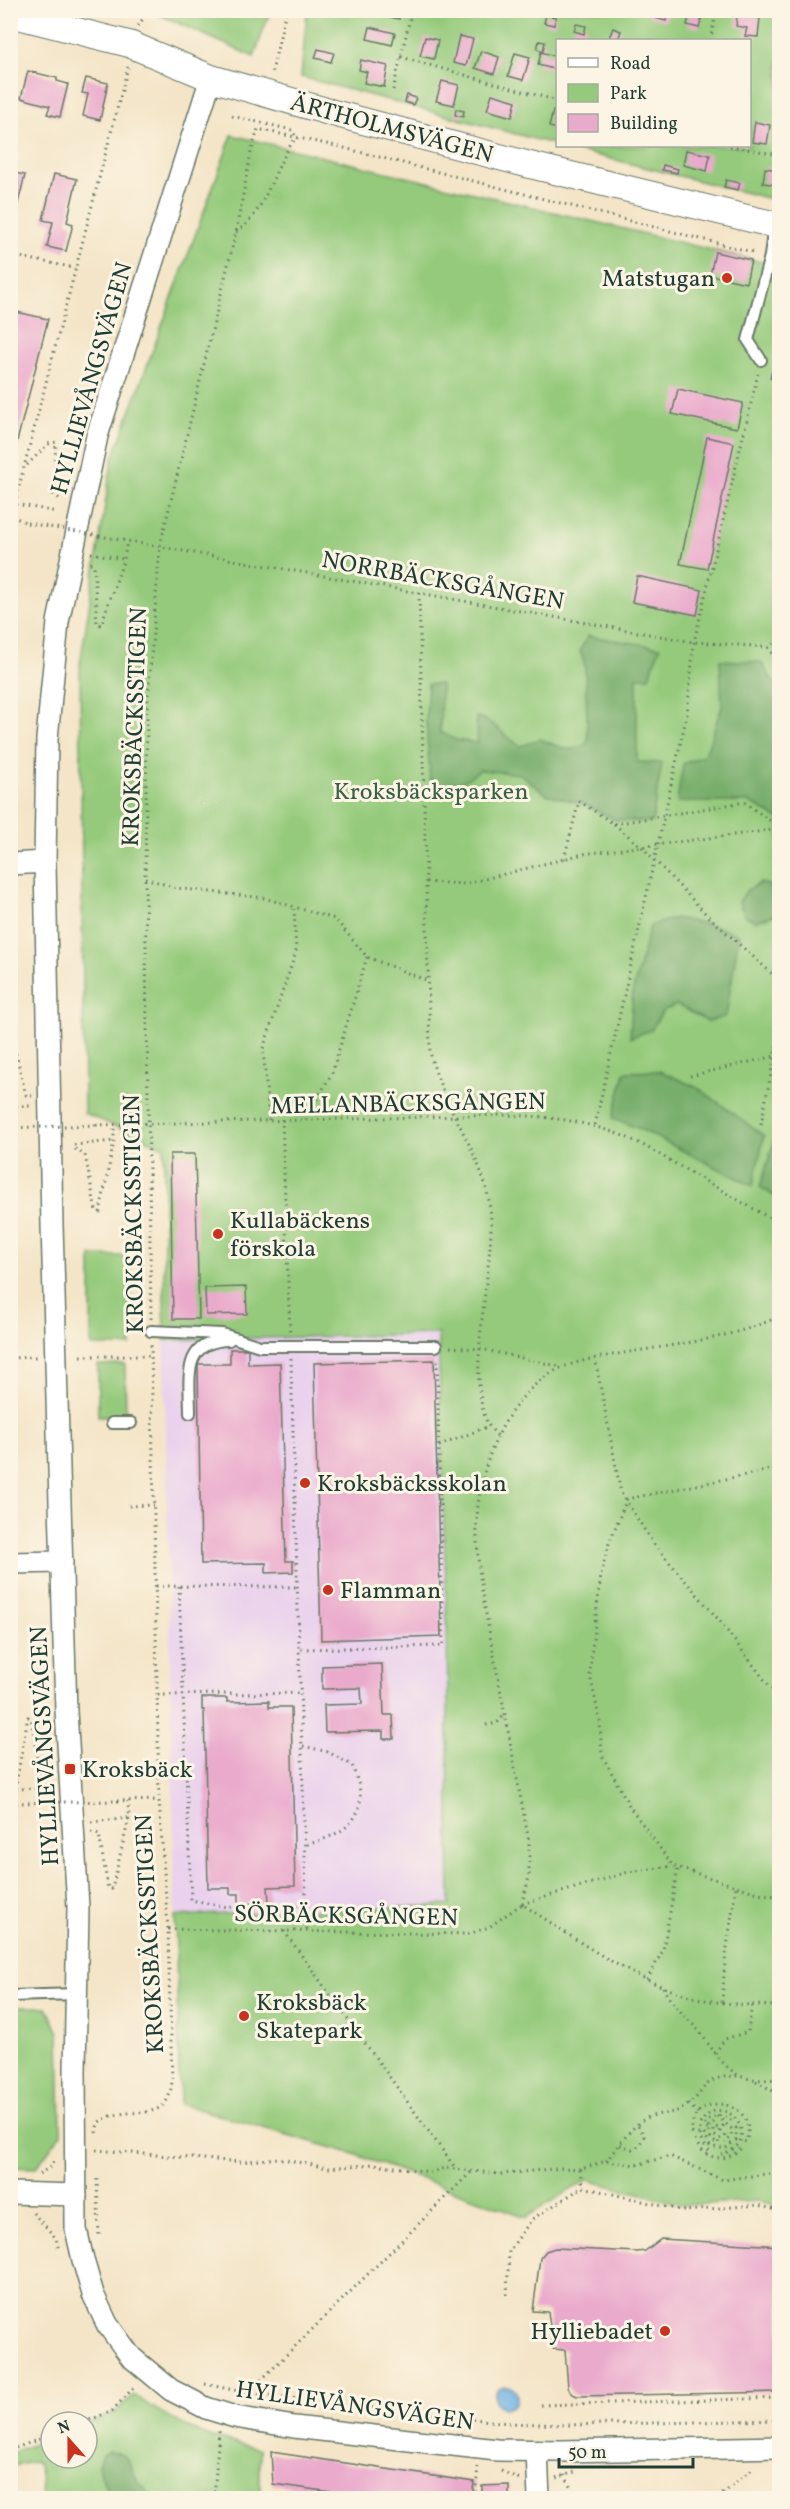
<svg xmlns="http://www.w3.org/2000/svg" width="790" height="2509" font-family="Vollkorn,serif">
<style>
.built{fill:#ead1ed}
.green{fill:#95ca7c;stroke:#5a8458;stroke-width:1.5}
.forest{fill:#78ae6c;stroke:#4c7650;stroke-width:1.5}
.water{fill:#6db1e2;stroke:#46778b;stroke-width:1.5}
.building{fill:#eaaacc}
.lines{fill:none;stroke-linecap:round;stroke-linejoin:round}
.service-casing{stroke:#6a7868;stroke-width:14}
.minor-casing{stroke:#6a7868;stroke-width:24}
.tertiary-casing{stroke:#6a7868;stroke-width:28}
.path{stroke:#6a7868;stroke-width:3;stroke-dasharray:1.5 4.5;stroke-linecap:butt}
.service{stroke:#fff;stroke-width:10}
.minor{stroke:#fff;stroke-width:21}
.tertiary{stroke:#fff;stroke-width:26}
.path-bridge{stroke:#6a7868;stroke-width:3;stroke-dasharray:1.5 4.5;stroke-linecap:butt}
.poi-dot{fill:#c8321e;stroke:#fcf5e5;stroke-width:2}
.labels{text-anchor:middle;stroke-width:6;stroke-linejoin:round;paint-order:stroke}
.street-label{font-size:24px;fill:#1f3d34;stroke:#fcf5e5}
.poi-label{font-size:24px;fill:#1f3d34;stroke:#fcf5e5;text-anchor:start}
.park-label{font-size:24px;fill:#3c6046;stroke:#fcf5e5}
</style>
<rect width="100%" height="100%" fill="#fcf5e5"/>
<filter id="ink" filterUnits="userSpaceOnUse"><feTurbulence type="fractalNoise" baseFrequency=".0167" numOctaves="2"/><feDisplacementMap in="SourceGraphic" scale="12" xChannelSelector="R" yChannelSelector="G"/><feConvolveMatrix kernelMatrix="1 2 1 2 8 2 1 2 1" color-interpolation-filters="sRGB"/></filter>
<filter id="wash" filterUnits="userSpaceOnUse"><feTurbulence type="fractalNoise" baseFrequency=".008" numOctaves="4" result="noise"/><feDisplacementMap in="SourceGraphic" scale="24" xChannelSelector="R" yChannelSelector="G"/><feGaussianBlur stdDeviation="1.35" result="paint"/><feColorMatrix in="noise" values="0 0 0 0 0 0 0 0 0 0 0 0 0 0 0 0 0 1.4 0 .05"/><feComposite in="paint" operator="in"/></filter>
<g filter="url(#wash)">
<rect width="100%" height="100%" fill="#f4e5c8"/>
<path class="built" d="M438 1333 447 1626 450 1906 175 1916 164 1340Z"/>
<g class="green">
<path d="M151 11H270L254 57Z"/>
<path d="M307 11H779V201L560 146H750V40H558L557 145 301 77Z"/>
<path d="M232 135 779 266V2206L758 2201 685 2205 587 2180 526 2217 354 2154 180 2104 175 1916 450 1905 447 1626 438 1334 164 1340V1147L84 1113 80 664 112 461Z"/>
<path d="M91 1256H130L131 1346H91Z"/>
<path d="M125 1364 126 1416H98V1365Z"/>
<path d="M11 2007H47L59 2033 61 2134 36 2168 11 2167Z"/>
<path d="M134 2395C178 2425 207 2439 260 2449V2498H42L39 2465 34 2462 11 2466V2453L51 2437V2458H87V2424L115 2413Z"/>
</g>
<g class="forest">
<path d="M588 636 660 647 649 677H637V762L662 763 652 822 616 820 584 804 546 794 520 774 480 770 447 792 430 779 426 719 428 684H441L440 732 456 740 478 743 476 717C499 723 500 735 521 746L540 739C559 746 570 756 588 742L585 666 580 650Z"/>
<path d="M720 660 761 662 779 691V819L748 802H677L683 764 705 755 722 707Z"/>
<path d="M760 883 779 888V922L774 915 756 921 745 916 739 902 747 890Z"/>
<path d="M675 918 707 924 739 934 726 1016 708 1022 677 1005 663 1011 651 1030 630 1038 633 990 650 926Z"/>
<path d="M660 1071 698 1088 764 1136 753 1186 640 1129 613 1118 625 1072Z"/>
<path d="M779 1126 780 1199H779L760 1187Z"/>
<path d="M109 2451C130 2454 127 2464 137 2479 142 2488 148 2488 150 2498H109L98 2465 102 2455Z"/>
</g>
<circle class="water" cx="506" cy="2397" r="11"/>
<g id="blocks">
<g class="building">
<path d="M382 10H401L399 19 381 15Z"/>
<path d="M650 10H669L666 21 648 16Z"/>
<path d="M691 10H704L699 28 687 25Z"/>
<path d="M546 15 556 17 554 25 544 23Z"/>
<path d="M737 15 760 18 758 37 745 36 747 28 736 26Z"/>
<path d="M576 24 586 26 584 34 574 31Z"/>
<path d="M370 27 395 33 392 45 367 39Z"/>
<path d="M613 28 621 31 618 40 609 38Z"/>
<path d="M459 36 473 39 466 66 453 63Z"/>
<path d="M425 37 438 40 434 59 420 56Z"/>
<path d="M539 41 545 42 543 51 537 49Z"/>
<path d="M318 49 334 53 331 62 315 58Z"/>
<path d="M481 51 499 57 494 74 475 68Z"/>
<path d="M541 52 558 57 557 70 538 65Z"/>
<path d="M515 53 530 57 523 80 508 76Z"/>
<path d="M361 60 388 66 384 87 364 83 367 72 359 70Z"/>
<path d="M28 71 57 78V81L68 84 60 117 47 114 50 106 21 98Z"/>
<path d="M86 78 108 83 100 120 83 116 88 94 82 93Z"/>
<path d="M442 81 459 85 454 105 436 101Z"/>
<path d="M492 94 516 101 512 117 487 110Z"/>
<path d="M407 95 416 98 413 105 405 102Z"/>
<path d="M456 109 464 111 463 117 455 115Z"/>
<path d="M553 111 558 112V129L549 127Z"/>
<path d="M755 122 770 125 767 144 752 142Z"/>
<path d="M686 150 710 155 707 171 683 165Z"/>
<path d="M663 165 678 169 677 173 662 170Z"/>
<path d="M765 168 780 170V185L763 183Z"/>
<path d="M10 172 25 175 11 231H10Z"/>
<path d="M54 174 77 179 67 222 73 224 66 251 47 247 53 222 43 220Z"/>
<path d="M726 180 740 183 738 190 724 187Z"/>
<path d="M715 252 751 260 746 283 710 275Z"/>
<path d="M12 311 48 319 11 465 10 317Z"/>
<path d="M779 344H780V381L770 378Z"/>
<path d="M678 389 743 403 737 428 672 414Z"/>
<path d="M707 437 734 443 707 569 680 564Z"/>
<path d="M637 576 702 590 697 615 632 602Z"/>
<path d="M170 1154H195L199 1319H173Z"/>
<path d="M246 1287 247 1314 206 1315 205 1288Z"/>
<path d="M230 1349H248V1364L280 1363 286 1561H293V1572L266 1573V1563L201 1564 198 1364H230Z"/>
<path d="M434 1360 441 1636 321 1640 314 1363Z"/>
<path d="M382 1664 384 1715H393L394 1739H383V1731L325 1732 324 1705 362 1704 361 1688 322 1689V1666Z"/>
<path d="M202 1698H227V1702L269 1701V1707H291L295 1886 268 1887 269 1903 239 1904V1894H230V1888H208L204 1710H202Z"/>
<path d="M661 2239 780 2246V2392L577 2396 571 2393 568 2387 565 2350 553 2349 548 2312 533 2311 540 2258 546 2251 555 2248 637 2252 645 2251Z"/>
<path d="M271 2452 474 2482 472 2498H375L273 2484Z"/>
<path d="M509 2485V2498H482V2486Z"/>
</g>
</g>
</g>
<g filter="url(#ink)">
<use href="#blocks" fill-opacity="0" stroke="#6a7868" stroke-width="1.5"/>
<g class="lines">
<g class="service-casing">
<g id="service">
<path d="M761 360 748 340 770 256 774 225"/>
<path d="M151 1331 222 1334 260 1346H436"/>
<path d="M190 1413C190 1378 181 1341 229 1340"/>
<path d="M112 1423H131"/>
<path d="M10 1996 77 1994"/>
</g>
</g>
<g class="minor-casing">
<g id="minor">
<path d="M211 78 97 436 58 622 47 739 45 862 52 1225 66 1711 78 1907 75 2071 76 2229 83 2260 93 2294 107 2324 131 2357 171 2390 206 2408 235 2417 294 2427 497 2450 560 2451 780 2447"/>
<path d="M10 864 45 862"/>
<path d="M10 1563 62 1562"/>
<path d="M10 2193 76 2195"/>
<path d="M537 2451 539 2498"/>
</g>
</g>
<g class="tertiary-casing">
<path id="tertiary" d="M10 14 129 44 211 78 333 113 526 164 780 226"/>
</g>
<g class="path">
<path d="M110 17 136 10"/>
<path d="M138 26 149 10"/>
<path d="M710 40 717 10"/>
<path d="M401 57 558 101"/>
<path d="M272 72 286 10"/>
<path d="M393 90 412 10"/>
<path d="M232 116 292 130 296 137"/>
<path d="M730 146 780 155"/>
<path d="M236 232C269 210 272 167 296 138"/>
<path d="M10 255 75 268"/>
<path d="M27 465 48 444 56 442 53 494 60 499"/>
<path d="M16 504 57 512"/>
<path d="M12 516 27 523"/>
<path d="M10 521 128 67"/>
<path d="M99 536 694 642 768 647 780 639"/>
<path d="M91 553 124 559"/>
<path d="M90 563 94 565 97 624 101 625 124 559 127 541"/>
<path d="M419 593 430 1051C442 1112 490 1158 491 1222 492 1275 466 1375 487 1422 489 1427 494 1432 498 1436"/>
<path d="M768 647 780 666"/>
<path d="M614 824 643 848 708 916 780 981"/>
<path d="M564 859 579 801 614 824 744 802 780 828"/>
<path d="M145 878 176 888 264 898 335 919 367 957 428 981"/>
<path d="M426 882 465 884 583 854 780 829"/>
<path d="M10 1030 26 1095 32 1096"/>
<path d="M690 1076 780 1055"/>
<path d="M10 1106H31"/>
<path d="M282 1119 290 1334"/>
<path d="M269 1120 263 1049 296 952 294 909"/>
<path d="M305 1120 332 1073 367 957"/>
<path d="M761 1124 780 1028"/>
<path d="M96 1125 503 1115C553 1116 596 1122 641 1144L780 1224"/>
<path d="M595 1125 687 714 694 642 758 374"/>
<path d="M74 1145 114 1141"/>
<path d="M75 1149 85 1155 96 1211 100 1212 114 1141V1125"/>
<path d="M151 1319 145 878 147 710 160 546 236 232 251 152 258 129 340 147 756 253"/>
<path d="M450 1347 481 1349 562 1367"/>
<path d="M81 1356H151"/>
<path d="M10 1358 36 1357"/>
<path d="M291 1358 307 1931"/>
<path d="M595 1358 621 1493 653 1543 718 1619 780 1700"/>
<path d="M439 1446 489 1426"/>
<path d="M780 1468 627 1499 609 1543 601 1575 592 1648 590 1675 600 1722 602 1755 630 1807 673 1866 758 1893 780 1897"/>
<path d="M129 1506 154 1505"/>
<path d="M156 1586 298 1587"/>
<path d="M179 1586 191 1900 234 1908 306 1906"/>
<path d="M301 1649 443 1646 437 1360"/>
<path d="M158 1695 302 1693"/>
<path d="M486 1725 497 1723 505 1714"/>
<path d="M303 1746 328 1752 352 1765C355 1774 359 1783 360 1792 364 1826 331 1838 305 1845"/>
<path d="M10 1788 15 1789 28 1717 31 1718 40 1776 46 1781"/>
<path d="M16 1789 47 1788"/>
<path d="M117 1801 159 1800"/>
<path d="M10 1804 16 1803"/>
<path d="M91 1822 129 1818"/>
<path d="M91 1832 99 1834 108 1888 112 1889 129 1818 128 1801"/>
<path d="M522 1904 529 1877V1842C518 1784 507 1725 496 1667 486 1612 470 1548 480 1491 489 1443 516 1387 563 1367 584 1359 608 1356 630 1352 679 1344 734 1338 780 1316"/>
<path d="M522 1904 628 1872 673 1866"/>
<path d="M168 1929 469 1934 489 1927 522 1904C581 1942 640 1987 710 2001 733 2005 757 2005 780 2006"/>
<path d="M284 1931 456 2169"/>
<path d="M647 1980 663 1950 678 1868"/>
<path d="M663 1987C671 2005 686 2016 698 2030 711 2046 720 2064 738 2075 750 2081 767 2080 780 2079"/>
<path d="M722 2002 725 1961 736 1886"/>
<path d="M715 2053 725 2039 748 2032 752 2004"/>
<path d="M756 2081 773 2091 780 2110"/>
<path d="M688 2104 698 2113"/>
<path d="M717 2116 732 2129 731 2137 725 2143"/>
<path d="M714 2122 709 2126V2134L711 2140 718 2144 719 2139"/>
<path d="M708 2129 705 2128V2124C713 2114 724 2113 733 2122"/>
<path d="M720 2132 723 2126 714 2128V2135L719 2139 725 2137 727 2131"/>
<path d="M96 2133 98 2123C126 2100 168 2131 172 2081L168 1929 159 1800 151 1343"/>
<path d="M699 2134 692 2133C689 2088 761 2099 746 2142L741 2140"/>
<path d="M704 2134 710 2146 725 2149 736 2140V2128L732 2129"/>
<path d="M695 2140C704 2161 728 2164 743 2146"/>
<path d="M620 2145 632 2149 639 2146 644 2136 638 2126"/>
<path d="M96 2150 240 2162 278 2158 328 2168 374 2164 430 2172 445 2168 501 2174 563 2168 581 2169 606 2161 636 2165 670 2156 723 2180 780 2172"/>
<path d="M709 2151 700 2139V2124C724 2084 767 2144 721 2154"/>
<path d="M606 2161C618 2147 633 2123 649 2117 660 2113 672 2114 681 2109 709 2094 698 2075 740 2076"/>
<path d="M581 2169 583 2187"/>
<path d="M39 2174 50 2167 56 2158"/>
<path d="M97 2179 99 2235"/>
<path d="M33 2213 56 2238 59 2251"/>
<path d="M507 2295 509 2251 532 2219 583 2187 684 2211 758 2205 780 2211"/>
<path d="M205 2384 248 2393 508 2423 569 2425 780 2420"/>
<path d="M248 2393 472 2171"/>
<path d="M541 2405 780 2398"/>
<path d="M84 2422 112 2411 135 2386"/>
<path d="M10 2450 51 2435"/>
<path d="M501 2471 520 2479"/>
<path d="M564 2475 578 2498"/>
<path d="M556 2478 578 2471"/>
<path d="M280 2495 303 2498"/>
<path d="M214 2498 219 2431"/>
<path d="M475 2498 478 2467"/>
<path d="M718 2498 753 2468"/>
</g>
<use href="#service" class="service"/>
<use href="#minor" class="minor"/>
<use href="#tertiary" class="tertiary"/>
<g class="path-bridge">
<path d="M27 523 99 536"/>
<path d="M10 1128 96 1125"/>
<path d="M16 1803 117 1801"/>
</g>
</g>
</g>
<g class="poi-dot">
<circle cx="727" cy="278" r="6"/>
<circle cx="218" cy="1234" r="6"/>
<circle cx="305" cy="1483" r="6"/>
<circle cx="328" cy="1590" r="6"/>
<rect x="64" y="1763" width="12" height="12" rx="3"/>
<circle cx="244" cy="2016" r="6"/>
<circle cx="665" cy="2331" r="6"/>
</g>
<g class="labels">
<g class="street-label">
<text transform="translate(392 128) rotate(15)" y="8">ÄRTHOLMSVÄGEN</text>
<text transform="translate(91 378) rotate(-74)" y="8">HYLLIEVÅNGSVÄGEN</text>
<text transform="translate(443 580) rotate(10)" y="8">NORRBÄCKSGÅNGEN</text>
<text transform="translate(134 727) rotate(-88)" y="8">KROKSBÄCKSSTIGEN</text>
<text transform="translate(408 1103) rotate(-1)" y="8">MELLANBÄCKSGÅNGEN</text>
<text transform="translate(133 1214) rotate(-91)" y="8">KROKSBÄCKSSTIGEN</text>
<text transform="translate(44 1746) rotate(-93)" y="8">HYLLIEVÅNGSVÄGEN</text>
<text transform="translate(346 1915) rotate(1)" y="8">SÖRBÄCKSGÅNGEN</text>
<text transform="translate(149 1934) rotate(-93)" y="8">KROKSBÄCKSSTIGEN</text>
<text transform="translate(355 2405) rotate(8)" y="8">HYLLIEVÅNGSVÄGEN</text>
</g>
<g class="poi-label">
<text x="715" y="286" text-anchor="end">Matstugan</text>
<text x="230" y="1228">Kullabäckens<tspan x="230" dy="28">förskola</tspan></text>
<text x="317" y="1491">Kroksbäcksskolan</text>
<text x="340" y="1598">Flamman</text>
<text x="82" y="1777">Kroksbäck</text>
<text x="256" y="2010">Kroksbäck<tspan x="256" dy="28">Skatepark</tspan></text>
<text x="653" y="2339" text-anchor="end">Hylliebadet</text>
</g>
<g class="park-label">
<text x="431" y="799">Kroksbäcksparken</text>
</g>
</g>
<rect width="790" height="2509" fill="none" stroke="#fcf5e5" stroke-width="36"/>
<rect x="556" y="39" width="195" height="108" fill="#fcf5e5" stroke="#a4ab9e" stroke-width="1.5"/>
<rect x="568" y="58" width="30" height="9" fill="#ffffff" stroke="#a4ab9e" stroke-width="1.5"/>
<text x="610" y="69" font-size="18" fill="#1f3d34">Road</text>
<rect x="568" y="84" width="30" height="18" fill="#95ca7c" stroke="#a4ab9e" stroke-width="1.5"/>
<text x="610" y="99" font-size="18" fill="#1f3d34">Park</text>
<rect x="568" y="114" width="30" height="18" fill="#eaaacc" stroke="#a4ab9e" stroke-width="1.5"/>
<text x="610" y="129" font-size="18" fill="#1f3d34">Building</text>
<g transform="translate(69 2440) rotate(339)"><circle r="28" fill="#fcf5e5" stroke="#a4ab9e" stroke-width="1.5"/>
<path d="M0-4.5L10 22L0 15L-10 22Z" fill="#c8321e"/>
<text y="-9" font-size="16" font-weight="bold" text-anchor="middle" fill="#1f3d34">N</text>
</g>
<path d="M559 2458v9h134v-9" fill="none" stroke="#1f3d34" stroke-width="3"/>
<text x="568" y="2458" font-size="18" fill="#1f3d34" stroke="#fcf5e5" stroke-width="4.5" paint-order="stroke">50 m</text>
</svg>
